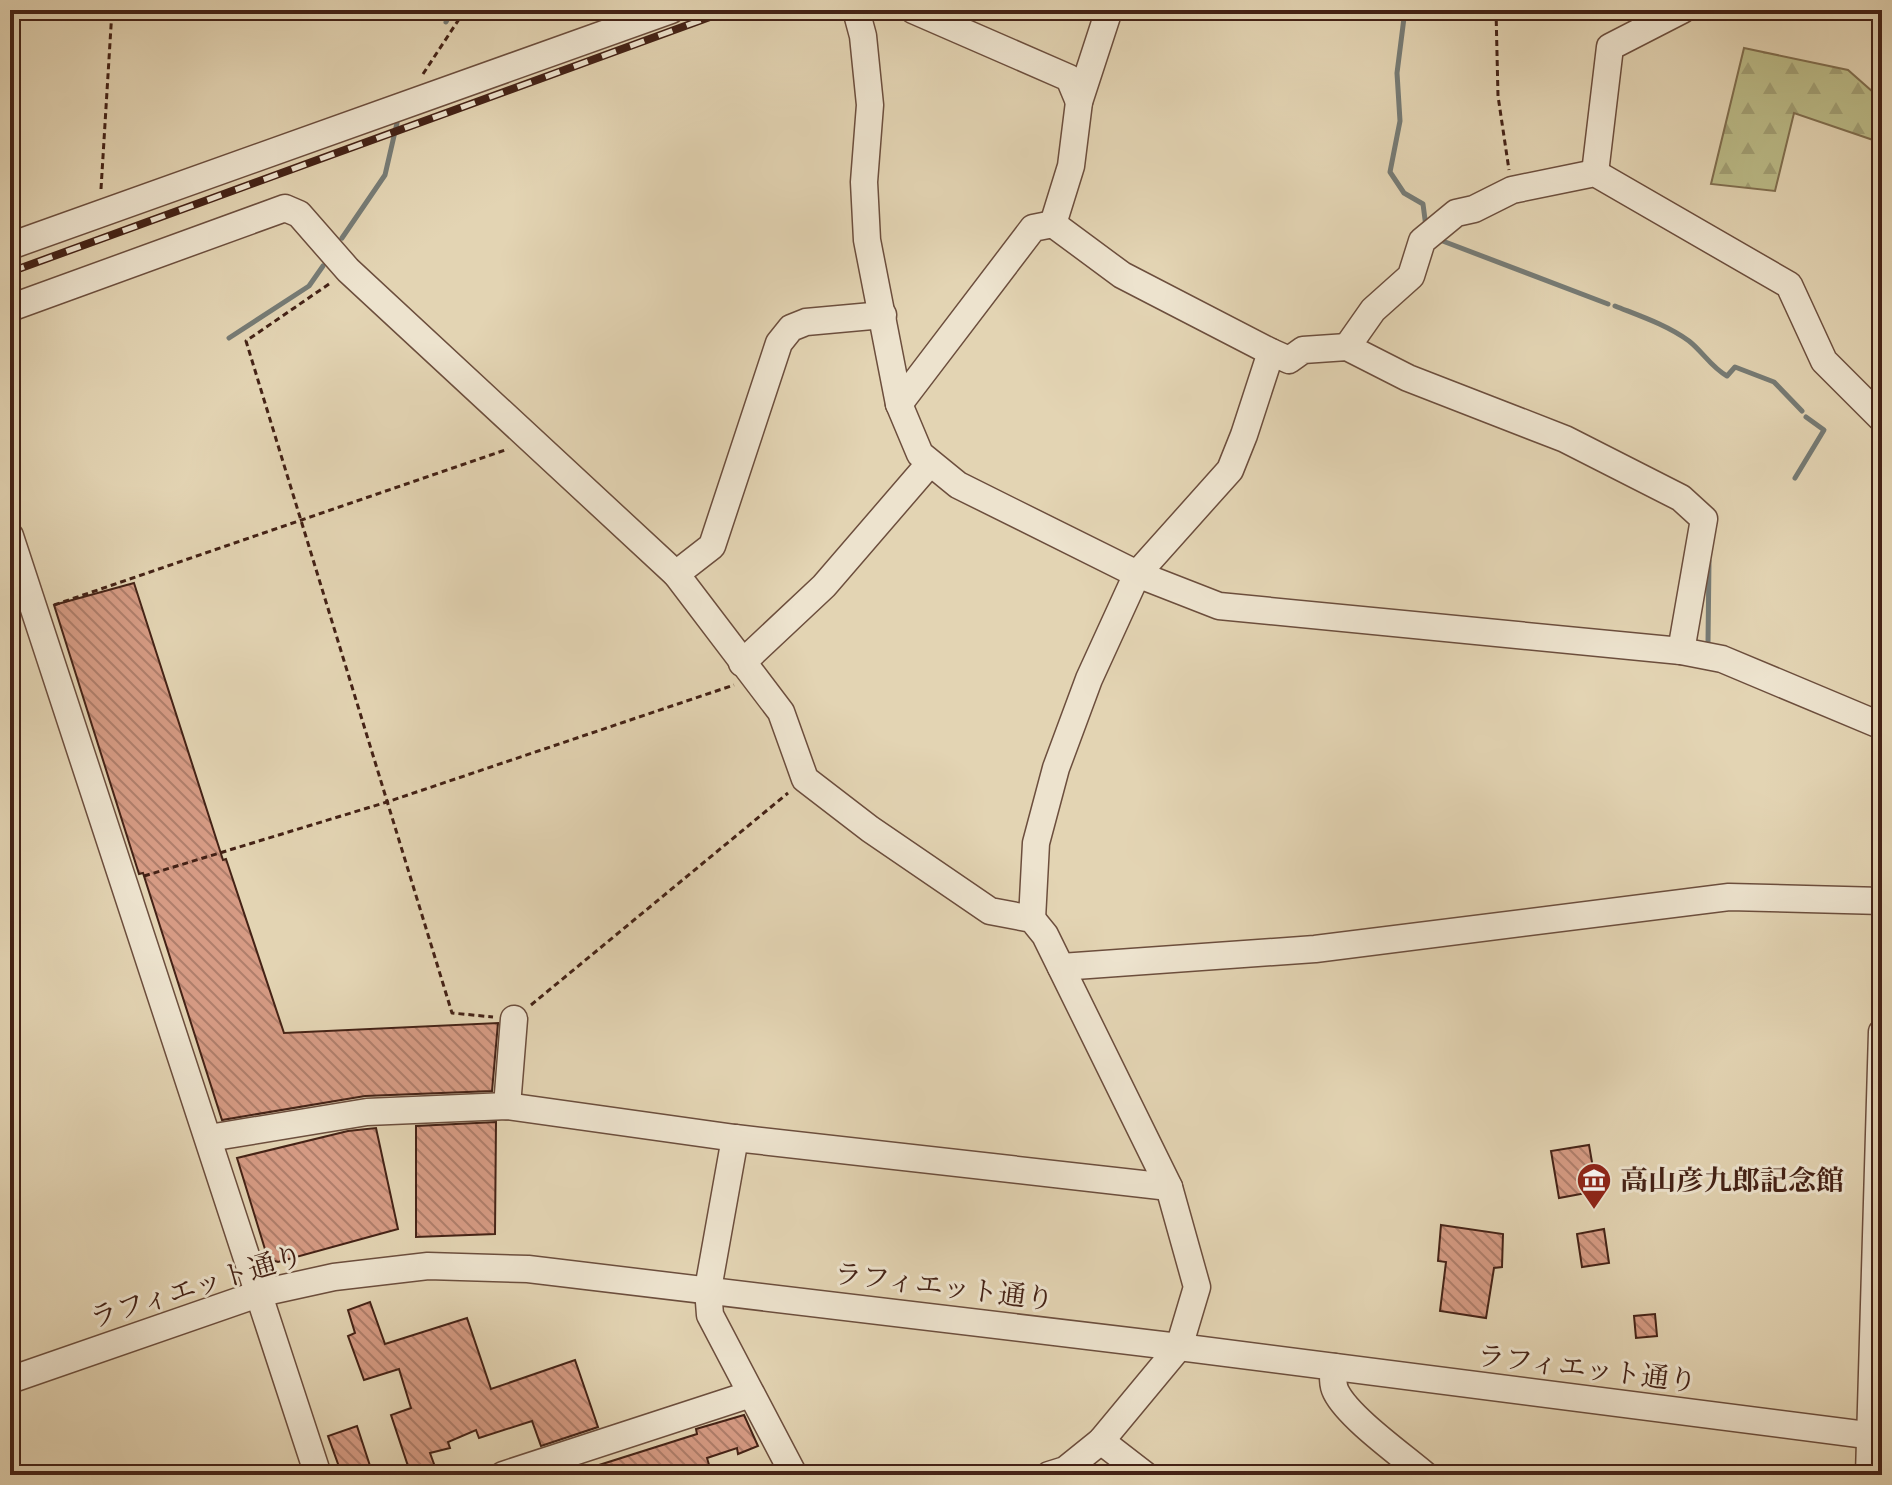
<svg xmlns="http://www.w3.org/2000/svg" width="1892" height="1485" font-family="'IM FELL Double Pica','Noto Serif JP',serif">
<style>
.forest{fill:url(#forest-firs);stroke:#806e4f;stroke-width:2}
.lines{fill:none;stroke-linecap:round;stroke-linejoin:round}
.stream{stroke:#767b75;stroke-width:5}
.building{fill:url(#building-back-hatch);stroke:#442216;stroke-width:2}
.minor-casing{stroke:#6c4e3d;stroke-width:29}
.path{stroke:#442216;stroke-width:3;stroke-dasharray:6 4;stroke-linecap:butt}
.minor{stroke:#ede3ce;stroke-width:26}
.rail-casing{stroke:#442216;stroke-width:8}
.rail{stroke:#ede3ce;stroke-width:5;stroke-dasharray:15;stroke-linecap:butt}
.labels{text-anchor:middle;stroke-width:6;stroke-linejoin:round;paint-order:stroke}
.poi-label{font-size:28px;font-weight:bold;fill:#442216;stroke:#ede3ce;text-anchor:start}
.street-label{font-size:28px;fill:#442216;stroke:#ede3ce}
</style>
<defs>
<pattern id="forest-firs" width="22" height="20" patternUnits="userSpaceOnUse" patternTransform="scale(2)"><rect width="22" height="20" fill="#bb8"/><path d="M5 1l3.5 6h-7zM16 11l3.5 6h-7z" fill="#a2a075"/></pattern>
<pattern id="building-back-hatch" width="6" height="6" patternUnits="userSpaceOnUse" patternTransform="scale(2)"><rect width="6" height="6" fill="#d69b84"/><path d="M-1 5l2 2M0 0l6 6M5-1l2 2" fill="none" stroke="#af7e6b"/></pattern>
</defs>
<rect width="100%" height="100%" fill="#e3d4b3"/>
<filter id="stains"><feTurbulence type="fractalNoise" baseFrequency=".0025" numOctaves="4"/><feColorMatrix values="0 0 0 0 .2 0 0 0 0 .09 0 0 0 0 .02 0 0 0 .5 -.17"/></filter>
<radialGradient id="worn" r=".72"><stop offset=".6" stop-color="#630" stop-opacity="0"/><stop offset="1" stop-color="#630" stop-opacity=".3"/></radialGradient>
<path class="forest" d="M1744 48 1848 70 1882 100V143L1794 113 1775 191 1711 184Z"/>
<g class="lines">
<g class="stream">
<path d="M1405 10 1397 73 1400 121 1390 172 1404 193 1423 204 1426 227"/>
<path d="M446 22 452 10"/>
<path d="M342 238 385 175 397 123"/>
<path d="M1440 240 1608 304"/>
<path d="M1615 306C1640 316 1667 325 1689 341 1703 352 1711 367 1727 376L1735 367 1774 382 1802 411"/>
<path d="M229 338 309 286 323 266"/>
<path d="M1795 478 1824 430 1806 417"/>
<path d="M1708 642 1709 561"/>
</g>
</g>
<g class="building">
<path d="M134 583 223 860 226 859 284 1033 498 1023 492 1091 365 1096 222 1120 143 873 139 874 54 605Z"/>
<path d="M496 1122 495 1234 416 1237V1126Z"/>
<path d="M376 1128 398 1229 278 1262 268 1259 237 1158 348 1131Z"/>
<path d="M1589 1145 1597 1191 1559 1198 1551 1151Z"/>
<path d="M1441 1225 1503 1234 1502 1267 1494 1268 1486 1318 1440 1311 1446 1262 1438 1261Z"/>
<path d="M1604 1229 1609 1263 1582 1267 1577 1234Z"/>
<path d="M370 1302 385 1344 467 1318 491 1389 575 1360 598 1427 541 1446 532 1421 479 1438 476 1430 448 1442 450 1448 430 1453 438 1475H411L391 1415 411 1408 399 1369 364 1380 348 1336 355 1333 348 1310Z"/>
<path d="M1655 1314 1657 1336 1636 1338 1634 1316Z"/>
<path d="M744 1415 758 1446 738 1454 737 1448 707 1458 712 1475H578L577 1472 697 1434 696 1429Z"/>
<path d="M357 1426 373 1475H342L328 1436Z"/>
</g>
<g class="lines">
<g class="minor-casing">
<g id="minor">
<path d="M856 10 863 36 870 105 864 182 867 240 899 404 920 454 958 485 1137 574 1219 606 1681 651 1722 659 1882 726"/>
<path d="M913 10 1069 78 1079 102"/>
<path d="M1595 173 1610 47 1682 10"/>
<path d="M1053 224 1071 166 1079 102 1109 10"/>
<path d="M10 246 671 10"/>
<path d="M10 308 285 208 299 214 348 270 676 574 781 712 805 779 870 829 990 911 1032 919 1045 935 1169 1187 1197 1287 1179 1347 1101 1441 1065 1470 1049 1475"/>
<path d="M1347 347 1373 310 1411 276 1422 241 1456 213 1474 209 1512 190 1595 173 1789 285 1824 361 1882 419"/>
<path d="M899 404 1033 228 1053 224 1122 275 1271 352 1289 360 1303 350 1347 347 1408 378 1565 439 1681 498 1704 519 1681 651"/>
<path d="M10 536 318 1475"/>
<path d="M676 574 712 546 779 343 791 328 806 322 883 315"/>
<path d="M742 663 824 586 930 463"/>
<path d="M1032 919 1036 843 1056 768 1089 679 1137 574 1230 470 1244 435 1271 352"/>
<path d="M1061 967 1315 949 1729 897 1882 901"/>
<path d="M507 1106 514 1019"/>
<path d="M209 1138 367 1112 507 1106 735 1138 1169 1187"/>
<path d="M735 1138 708 1289 710 1315 794 1475"/>
<path d="M1334 1367C1333 1376 1332 1384 1336 1392 1349 1418 1403 1456 1425 1475"/>
<path d="M10 1380 261 1293 334 1277 428 1266 528 1269 1179 1347 1882 1437"/>
<path d="M1101 1441 1145 1475"/>
<path d="M503 1475 751 1394"/>
<path d="M1869 1475 1882 1032"/>
</g>
</g>
<g class="path">
<path d="M1496 10 1498 96 1509 170"/>
<path d="M423 74 465 10"/>
<path d="M101 189 112 10"/>
<path d="M329 284 246 341 452 1013 493 1017"/>
<path d="M54 605 508 449"/>
<path d="M144 876 387 802 734 685"/>
<path d="M531 1005 788 793"/>
</g>
<use href="#minor" class="minor"/>
<g class="rail-casing">
<path id="rail" d="M10 272 729 10"/>
</g>
<use href="#rail" class="rail"/>
</g>
<defs>
<g id="museum-pin" transform="scale(1.8)"><path d="M0 17L-7.5 6A9.5 9.5 0 1 1 7.5 6Z" fill="#8f2418" stroke="#ede3ce"/><path d="M0-6L6-3V-2H-6V-3ZM-5-1h2V3h-2ZM-1-1h2V3h-2ZM3-1h2V3H3ZM-6 4H6V6H-6Z" fill="#fff"/></g>
</defs>
<g fill-rule="evenodd">
<use href="#museum-pin" x="1594" y="1180"/>
</g>
<g class="labels">
<g class="poi-label">
<text x="1620" y="1190">高山彦九郎記念館</text>
</g>
<g class="street-label">
<text transform="translate(196 1286) rotate(-17)" y="10">ラフィエット通り</text>
<text transform="translate(944 1286) rotate(7)" y="10">ラフィエット通り</text>
<text transform="translate(1587 1368) rotate(7)" y="10">ラフィエット通り</text>
</g>
</g>
<rect width="1892" height="1485" fill="none" stroke="#e3d4b3" stroke-width="40"/>
<rect x="12" y="12" width="1868" height="1461" fill="none" stroke="#442216" stroke-width="4"/>
<rect x="20" y="20" width="1852" height="1445" fill="none" stroke="#442216" stroke-width="2"/>
<rect width="100%" height="100%" filter="url(#stains)"/>
<rect width="100%" height="100%" fill="url(#worn)"/>
</svg>
